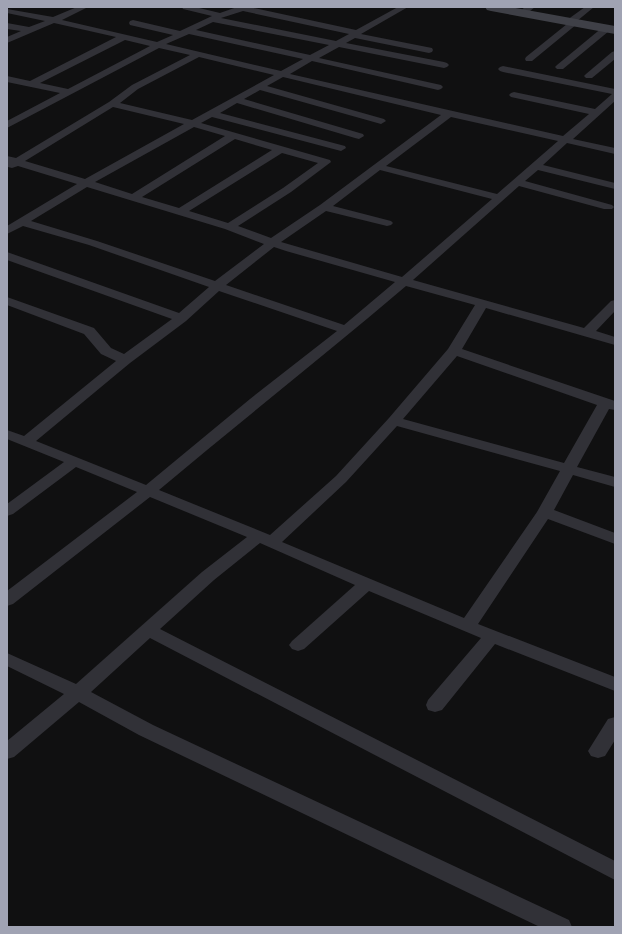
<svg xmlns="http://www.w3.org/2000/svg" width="622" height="934" font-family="'Fira Sans',sans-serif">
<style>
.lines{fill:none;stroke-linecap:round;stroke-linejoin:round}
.street{fill:#313137;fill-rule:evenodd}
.secondary{fill:#3f4047;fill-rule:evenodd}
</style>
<rect width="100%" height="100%" fill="#101011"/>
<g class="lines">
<g class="street">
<path d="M77 7H88L62 20 157 42 173 35 130 25 129 23 130 21 133 20 180 31 212 16 183 9 182 7H195L220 13 237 7H249L356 30 398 7H408L361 34 432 48 433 50 432 52 429 53 355 38 346 43 444 62 447 63 449 65 447 67 444 68 339 47 319 58 441 85 443 87 441 89 438 90 312 61 290 74 563 136 589 114 511 97 509 95 511 93 514 92 595 109 612 94 503 72 500 71 498 69 500 67 503 66 615 89V101L573 139 615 148V154L567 143 543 165 615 183V189L538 170 525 181 612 205 614 207 612 209H604L519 186 413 280 584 328 611 301 615 300V311L596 331 615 337V345L486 308 462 349 615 401V410L609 409 577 467 615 477V487L573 475 554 510 615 533V544L548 519 478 624 615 677V691L495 644 442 710 435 712 428 710 426 705 428 700 481 638 369 591 304 649 298 651 292 649 289 645 292 641 355 585 260 543 214 580 160 629 615 861V880L150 638 91 692 153 725 569 920 572 927H540L139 735 79 702 14 757 7 759V741L64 694 7 666V653L76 684 202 572 247 537 150 497 13 604 7 606V591L137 492 76 467 13 514 7 516V504L64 462 7 439V430L24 436 116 361 101 354 84 334 7 305V297L94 328 111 348 124 354 172 319 7 260V252L179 313 209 287 89 245 23 226 7 234V226L77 184 18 166 12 168 8 167 7 156 16 158 109 102 132 85 190 55 159 48 7 128V121L60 93 7 82V76L30 81 116 37 54 23 7 43V37L21 31 7 29V23L29 27 45 21 7 13V9L53 17ZM243 11 349 34 336 41 221 18ZM213 22 329 45 310 55 196 30ZM189 34 303 59 281 71 166 44ZM125 40 150 46 68 89 40 83ZM199 57 274 75 192 120 120 103 138 89ZM283 77 441 115 320 205 271 238 238 226 291 192 331 162 330 160 201 123 212 117 341 151 346 148 345 146 220 113 237 103 355 138 359 139 364 136 363 134 244 99 260 90 381 124 386 121 384 119 267 86ZM113 107 184 124 85 179 25 161ZM451 117 558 141 497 194 386 166ZM194 127 225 136 132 194 95 182ZM235 139 272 150 179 208 142 197ZM282 153 318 163 283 188 228 223 189 211ZM380 170 492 199 402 277 281 242 326 211 387 226 391 225 393 223 391 221 333 206ZM87 187 225 229 264 244 215 281 97 241 31 221ZM274 247 286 251 395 282 344 325 226 285ZM406 286 475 305 448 349 389 418 336 476 270 535 159 490C241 421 325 355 406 286ZM219 291 337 331 250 399 146 485 36 441 130 363 186 321ZM457 356 597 405 564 463 403 419ZM397 426 560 471 537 512 464 618 282 542 346 482Z"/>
<path d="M525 7H535L525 15H519L518 13Z"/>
<path d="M585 7H594L577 21V24L532 61H526L525 59 526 57 567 24V20Z"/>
<path d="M606 26 610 29 609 31 563 69H557L555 67 557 65 603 27Z"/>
<path d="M615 51V59L592 78H586L584 76 586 74 612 52Z"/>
<path d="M615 717V740L605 756 598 758 591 756 588 751 608 719Z"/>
</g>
<path class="secondary" d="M485 7H510L615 26V34L491 11 487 10Z"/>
</g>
<rect width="622" height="934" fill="none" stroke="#a0a3b3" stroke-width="16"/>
</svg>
